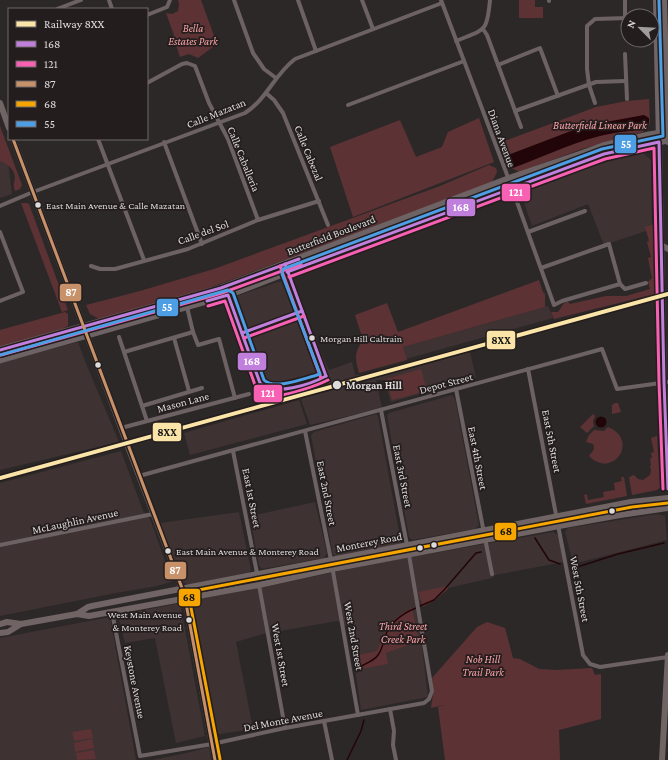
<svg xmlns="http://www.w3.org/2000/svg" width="668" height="760" font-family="'Crimson Pro',serif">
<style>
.built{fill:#3e3232}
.green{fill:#5d3235}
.water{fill:#220508}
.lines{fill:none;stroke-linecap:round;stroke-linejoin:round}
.stream{stroke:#220508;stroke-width:1.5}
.street{stroke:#6d6263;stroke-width:4}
.secondary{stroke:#706464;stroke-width:6}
.primary{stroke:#6e6364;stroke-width:7}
.bus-1-casing{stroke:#241d1d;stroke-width:6}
.bus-2-casing{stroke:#241d1d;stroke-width:6}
.bus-3-casing{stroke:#241d1d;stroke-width:6}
.bus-4-casing{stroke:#241d1d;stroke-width:6}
.bus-5-casing{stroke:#241d1d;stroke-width:6}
.bus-1{stroke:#c07fdc;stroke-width:3}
.bus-2{stroke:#f860b3;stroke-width:3}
.bus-3{stroke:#c7916a;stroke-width:3}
.bus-4{stroke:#f7a600;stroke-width:3}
.bus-5{stroke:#4d9ee5;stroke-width:3}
.rail-1-casing{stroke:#241d1d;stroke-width:7}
.rail-1{stroke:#fae4a7;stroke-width:4}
.bus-dot{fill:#dfdbdb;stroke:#241d1d;stroke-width:1.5}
.labels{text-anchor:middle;stroke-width:3.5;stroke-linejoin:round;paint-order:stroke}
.bus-label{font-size:10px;fill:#dfdbdb;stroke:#241d1d;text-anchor:start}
.park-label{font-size:11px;font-style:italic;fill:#fba4a9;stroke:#241d1d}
.street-label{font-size:11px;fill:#dfdbdb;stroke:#241d1d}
.stop-label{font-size:11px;font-weight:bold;fill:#dfdbdb;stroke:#241d1d;text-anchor:start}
.line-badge{stroke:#241d1d;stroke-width:1.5}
.badge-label{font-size:11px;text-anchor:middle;font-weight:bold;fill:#fff}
.pale-badge-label{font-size:11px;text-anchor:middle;font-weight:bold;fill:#111}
</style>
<rect width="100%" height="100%" fill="#2d2828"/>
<g class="built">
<path d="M0 142 8 162 12 194 0 198Z"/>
<path d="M641 151 651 160 652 229 604 245 588 204 532 226 521 194 524 189Z"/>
<path d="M287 279 329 370 352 362 355 375 404 370 470 352 476 378 391 402 384 380H376L382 408 310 425 301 399 275 406 273 399 262 401 228 303 231 298Z"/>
<path d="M548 306 553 318 406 359 402 347Z"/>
<path d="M78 342 87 366 119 442 0 470V363Z"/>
<path d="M452 395 455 399 479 525 475 529 412 540 409 537 387 416 389 413Z"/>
<path d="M299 400 307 424 190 455 184 433Z"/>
<path d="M376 414 378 416 401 543 398 546 338 557 333 555 311 435 314 432Z"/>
<path d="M121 451 143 511 150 519 172 580 171 582 157 586 116 593 0 616V483Z"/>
<path d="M315 502 327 553 324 558 262 569 259 566 250 516Z"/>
<path d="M239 512 251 570 248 574 188 585 183 582 160 523Z"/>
<path d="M657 514 665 516 667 540 573 564 565 532 568 528Z"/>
<path d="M553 532 558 535 564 562 495 575 492 578 422 594 418 613 428 697 361 710 349 628 337 621 263 634 236 642 253 729 220 734 215 731 191 603 194 598 264 587 377 563Z"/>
<path d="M180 603 205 736 176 743 155 638 125 643 118 615Z"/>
<path d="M110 617 136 760H0V638Z"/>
<path d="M209 747 211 760H152L187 753Z"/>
</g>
<g class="green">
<path d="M178 0H201L217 44 198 58 189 54 180 57 173 36 174 35 166 13 172 14 178 11 179 4Z"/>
<path d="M519 0H535V7H543V18H519Z"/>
<path d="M649 99 650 123 643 132 585 148 519 172 512 168 502 142 596 107 627 101Z"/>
<path d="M479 118 494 162 353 217 330 147 400 120 416 157 442 147 448 132Z"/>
<path d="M0 126 22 185 20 189 15 191C13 184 14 185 15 178 15 170 7 163 0 161Z"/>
<path d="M489 165 496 168 497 172 492 182 239 277 197 292 99 319 90 314 86 305 140 291 214 269 440 186Z"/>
<path d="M21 203H27L29 204 68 310 62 312Z"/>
<path d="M654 224 659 293 554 319 551 312H558C562 307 562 303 568 302L570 304 606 296H626L650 289 648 282 652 278 648 258 651 257 647 242 649 241 645 227Z"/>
<path d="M539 280 543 292 545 294V307L403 347 407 360 359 373C355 358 354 353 363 340L355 315 387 303 398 332Z"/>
<path d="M65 312 68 314V326L62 329 0 347V330Z"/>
<path d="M421 369 427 391 392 400 386 379Z"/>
<path d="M615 403H618L621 412 612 414V405Z"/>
<path d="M593 414 595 416 593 421 594 426 587 433 580 427Z"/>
<path d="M608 427C640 440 613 480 589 456 591 452 596 451 593 444L586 442 589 435 594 430 604 431Z"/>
<path d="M657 436 660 487 657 490 632 495 629 477 634 475 638 479 643 480 650 475 651 470 650 466 651 465 650 458H652L651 453 654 452 651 438Z"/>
<path d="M621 477H624L627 496 586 504 584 495 587 494 588 500 604 497 603 492 615 490 614 483 622 481Z"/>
<path d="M447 586 448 589 434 601 422 607 419 592Z"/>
<path d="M412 608 419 641 386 653 388 664 356 670 354 656 377 651C386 630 390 618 412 608Z"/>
<path d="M487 622 505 628 513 658 520 659 539 669 556 670 592 668 595 675 601 674V719L559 730 560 760H445L438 707 444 705 431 708 433 694 432 678 477 627Z"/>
<path d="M91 729 93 738 74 741 72 732Z"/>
<path d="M92 739 94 748 75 752 74 743Z"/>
<path d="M94 750 96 759 77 760 76 753Z"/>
</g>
<g class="water">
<path d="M644 115 649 118V123C640 132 626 131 614 133 579 139 546 156 513 168L508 155 584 126Z"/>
<circle cx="601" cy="422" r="5.5"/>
</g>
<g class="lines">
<g class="stream">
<path d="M535 538 549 560 560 564"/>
<path d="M574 568 618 554 664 543"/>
<path d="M420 606 434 600 444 590 476 553 481 552"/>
<path d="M360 667C366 663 374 661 378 655 382 650 383 643 385 637 389 623 403 613 416 608"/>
<path d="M347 760 361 731 364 720"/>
</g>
<g class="street">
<path d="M109 0 112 9"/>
<path d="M234 0 253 53 264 69 276 78"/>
<path d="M298 0 316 51"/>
<path d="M362 0 373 29"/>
<path d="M441 0 512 188 554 305 562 301 620 284 625 289 646 283"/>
<path d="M625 0V18"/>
<path d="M549 1V0"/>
<path d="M57 9 81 0"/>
<path d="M147 15 167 7 170 0"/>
<path d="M483 29 487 35 521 127"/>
<path d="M456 41C485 29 487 33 490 0"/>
<path d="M625 54 627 99"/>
<path d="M498 65 540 48 558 96"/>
<path d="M147 83 182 64 187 63 195 66 209 103 228 139 258 220"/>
<path d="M266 93 274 100 283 113 328 225"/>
<path d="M595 103 589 85 587 69V26L595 19 628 18"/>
<path d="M348 105 464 61"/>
<path d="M515 111 596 82 625 81"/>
<path d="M98 139 144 260"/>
<path d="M164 142 202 244"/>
<path d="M0 206 33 192 245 113C267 99 274 75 295 59L442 3"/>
<path d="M0 232 23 292 0 301"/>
<path d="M528 232 585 211"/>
<path d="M91 266 100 269H115L188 249 258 220 319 201"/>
<path d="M541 268 609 244 620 284"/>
<path d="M187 307 193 332 198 345 219 339 235 398"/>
<path d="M119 337 147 421"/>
<path d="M174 338 189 391"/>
<path d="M124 352 193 332"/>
<path d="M528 369 583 655 590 664 600 667 668 657"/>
<path d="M456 389 492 574"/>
<path d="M142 406 202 388"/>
<path d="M381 410 407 545"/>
<path d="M121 428 249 394"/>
<path d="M305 431 331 560 358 715"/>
<path d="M233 451 257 573"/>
<path d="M139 476 602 349 617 389 668 382"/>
<path d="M0 545 153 514"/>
<path d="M259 585 285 728"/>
<path d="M112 612 140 756 212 744 285 728 424 703 429 699 432 691 409 555"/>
<path d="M390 709 394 731 393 745 396 760"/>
<path d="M324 721 332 760"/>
</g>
<g class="secondary">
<path d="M656 0 664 382 668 489"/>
<path d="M664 0 668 142"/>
<path d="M0 103 9 128"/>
<path d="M13 139 98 365 130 452 182 588 185 598 215 760"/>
<path d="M661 245 668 249"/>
<path d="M77 614 88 607 92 606 631 502 668 498"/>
<path d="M0 624 7 622 21 624 77 614 89 616 259 585 327 570 559 526 620 515 668 508"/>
<path d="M0 633 8 632 21 624"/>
<path d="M662 760 668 655"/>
</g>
<g class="primary">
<path d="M0 350 221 288 508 179 581 154 603 146 649 135 668 132"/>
<path d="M0 360 228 295 368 241 593 158 612 152 668 140"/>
</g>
<g class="bus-1-casing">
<g id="bus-1">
<path d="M285 264 326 376"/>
<path d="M287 272 604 154 659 142 664 382 668 489"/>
<path d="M207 301 228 295 260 383C274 397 311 384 326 376"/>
<path d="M242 333 302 311"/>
<path d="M0 350 221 288 299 259"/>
</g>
</g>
<g class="bus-2-casing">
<g id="bus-2">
<path d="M280 266 321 378"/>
<path d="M289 277 605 159 654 148 659 382 663 489"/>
<path d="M208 306 225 301 255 385C260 392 268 394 277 395 288 396 318 385 328 380"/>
<path d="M244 338 304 316"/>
<path d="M1 355 222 293 301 264"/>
</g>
</g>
<g class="bus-3-casing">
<path id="bus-3" d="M13 139 182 588 185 598 215 760"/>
</g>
<g class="bus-4-casing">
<path id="bus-4" d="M220 759 188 592 632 507 668 503"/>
</g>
<g class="bus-5-casing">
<path id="bus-5" d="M0 355 228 290 233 293 264 380C274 390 302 379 314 376L320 374 282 274 283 269 602 149 663 136 659 0"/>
</g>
<use href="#bus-1" class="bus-1"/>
<use href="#bus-2" class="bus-2"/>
<use href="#bus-3" class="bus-3"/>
<use href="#bus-4" class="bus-4"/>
<use href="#bus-5" class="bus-5"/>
<g class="rail-1-casing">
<path id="rail-1" d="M0 478 668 294"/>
</g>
<use href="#rail-1" class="rail-1"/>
</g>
<g class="bus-dot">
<circle cx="38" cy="205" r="3.5"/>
<circle cx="312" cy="338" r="3.5"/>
<circle cx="98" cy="365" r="3.5"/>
<circle cx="337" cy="385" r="5"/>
<circle cx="612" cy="511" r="3.5"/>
<circle cx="434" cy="545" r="3.5"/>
<circle cx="420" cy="548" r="3.5"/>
<circle cx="168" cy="551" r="3.5"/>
<circle cx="189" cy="620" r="3.5"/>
</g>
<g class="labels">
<g class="bus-label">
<text x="46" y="209">East Main Avenue &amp; Calle Mazatan</text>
<text x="320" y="342">Morgan Hill Caltrain</text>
<text x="176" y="555">East Main Avenue &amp; Monterey Road</text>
<text x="182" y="618" text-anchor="end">West Main Avenue<tspan x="182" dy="13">&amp; Monterey Road</tspan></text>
</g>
<g class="park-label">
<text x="193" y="32">Bella<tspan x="193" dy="13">Estates Park</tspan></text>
<text x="600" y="129">Butterfield Linear Park</text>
<text x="403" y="630">Third Street<tspan x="403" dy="13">Creek Park</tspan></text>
<text x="483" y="663">Nob Hill<tspan x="483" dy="13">Trail Park</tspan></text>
</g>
<g class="street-label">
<text transform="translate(216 113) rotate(-22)" y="4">Calle Mazatan</text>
<text transform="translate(502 138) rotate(70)" y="4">Diana Avenue</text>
<text transform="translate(309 153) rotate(68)" y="4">Calle Cabezal</text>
<text transform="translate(244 159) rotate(68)" y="4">Calle Caballeria</text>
<text transform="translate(203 232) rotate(-20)" y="4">Calle del Sol</text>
<text transform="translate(331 235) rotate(-21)" y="4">Butterfield Boulevard</text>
<text transform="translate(446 383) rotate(-15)" y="4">Depot Street</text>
<text transform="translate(183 402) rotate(-15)" y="4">Mason Lane</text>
<text transform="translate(552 441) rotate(79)" y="4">East 5th Street</text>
<text transform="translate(478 458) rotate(79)" y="4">East 4th Street</text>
<text transform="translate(403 476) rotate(79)" y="4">East 3rd Street</text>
<text transform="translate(327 493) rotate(79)" y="4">East 2nd Street</text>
<text transform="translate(252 498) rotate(79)" y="4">East 1st Street</text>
<text transform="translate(75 521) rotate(-12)" y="4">McLaughlin Avenue</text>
<text transform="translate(369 542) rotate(-11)" y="4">Monterey Road</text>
<text transform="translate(580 589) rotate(79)" y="4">West 5th Street</text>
<text transform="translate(354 636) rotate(80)" y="4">West 2nd Street</text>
<text transform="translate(281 655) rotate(80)" y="4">West 1st Street</text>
<text transform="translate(135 682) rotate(79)" y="4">Keystone Avenue</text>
<text transform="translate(283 720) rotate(-11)" y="4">Del Monte Avenue</text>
</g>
<g class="stop-label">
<text x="346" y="389">Morgan Hill</text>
</g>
</g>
<g class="line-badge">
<rect x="614" y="134" width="23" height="20" rx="4" fill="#4d9ee5"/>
<rect x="501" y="183" width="30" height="19" rx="4" fill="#f860b3"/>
<rect x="446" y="198" width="30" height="19" rx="4" fill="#c07fdc"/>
<rect x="59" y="283" width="23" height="19" rx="4" fill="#c7916a"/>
<rect x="156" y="298" width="23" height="19" rx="4" fill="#4d9ee5"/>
<rect x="486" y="330" width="30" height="20" rx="4" fill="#fae4a7"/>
<rect x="237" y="352" width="30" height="19" rx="4" fill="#c07fdc"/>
<rect x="253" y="384" width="30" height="19" rx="4" fill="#f860b3"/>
<rect x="152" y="422" width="30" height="20" rx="4" fill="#fae4a7"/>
<rect x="494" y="522" width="23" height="19" rx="4" fill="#f7a600"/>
<rect x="164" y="561" width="23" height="19" rx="4" fill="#c7916a"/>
<rect x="178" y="588" width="23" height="19" rx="4" fill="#f7a600"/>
</g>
<g class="badge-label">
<text x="626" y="148">55</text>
<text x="516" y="196">121</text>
<text x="461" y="211">168</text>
<text x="71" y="296">87</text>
<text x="167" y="311">55</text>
<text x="252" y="365">168</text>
<text x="268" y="397">121</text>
<text x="175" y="574">87</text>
</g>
<g class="pale-badge-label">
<text x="501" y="344">8XX</text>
<text x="167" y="436">8XX</text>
<text x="506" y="535">68</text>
<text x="189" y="601">68</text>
</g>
<rect x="8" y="8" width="140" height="132" fill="#241d1d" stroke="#6f6969"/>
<rect x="16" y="21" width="20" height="6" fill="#fae4a7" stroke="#6f6969"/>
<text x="44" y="28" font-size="12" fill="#dfdbdb">Railway 8XX</text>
<rect x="16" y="41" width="20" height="6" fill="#c07fdc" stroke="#6f6969"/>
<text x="44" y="48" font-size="12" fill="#dfdbdb">168</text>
<rect x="16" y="61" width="20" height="6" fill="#f860b3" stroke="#6f6969"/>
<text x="44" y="68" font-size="12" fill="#dfdbdb">121</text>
<rect x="16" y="81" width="20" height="6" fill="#c7916a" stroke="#6f6969"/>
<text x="44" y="88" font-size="12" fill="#dfdbdb">87</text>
<rect x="16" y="101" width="20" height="6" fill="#f7a600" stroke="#6f6969"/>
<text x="44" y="108" font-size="12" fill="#dfdbdb">68</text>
<rect x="16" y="121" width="20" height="6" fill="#4d9ee5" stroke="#6f6969"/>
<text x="44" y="128" font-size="12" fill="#dfdbdb">55</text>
<g transform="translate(640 28) rotate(294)"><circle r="19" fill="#241d1d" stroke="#6f6969"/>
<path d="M0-3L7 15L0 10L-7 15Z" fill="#a19c9c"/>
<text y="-6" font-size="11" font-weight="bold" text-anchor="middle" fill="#dfdbdb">N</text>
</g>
</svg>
